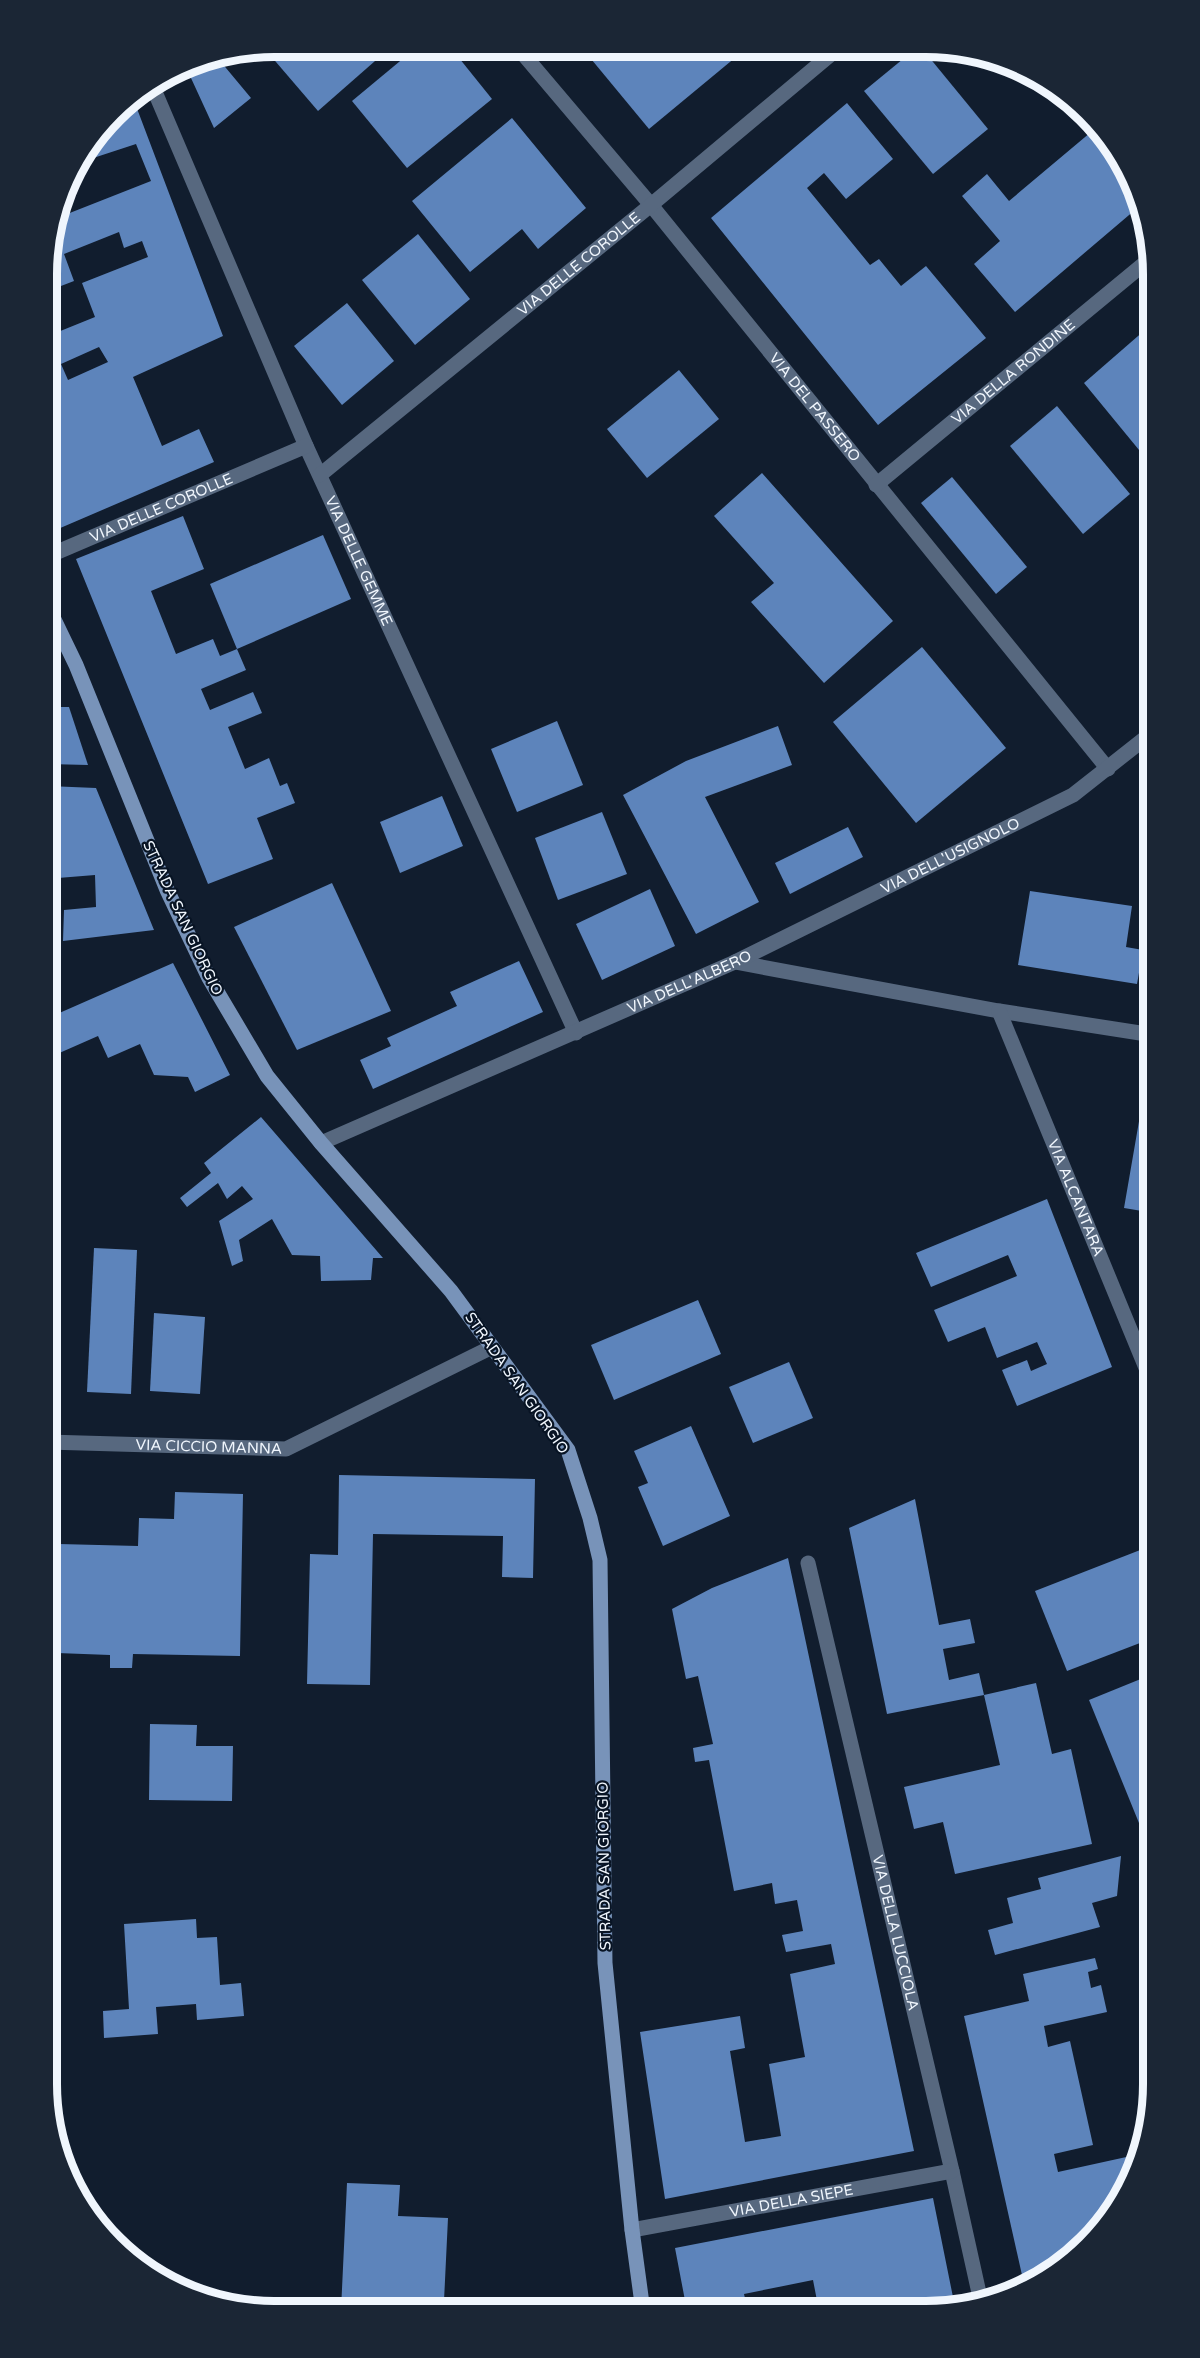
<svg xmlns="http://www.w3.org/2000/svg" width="1200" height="2358" font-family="'Varela Round',sans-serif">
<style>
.building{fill:#5d84bb;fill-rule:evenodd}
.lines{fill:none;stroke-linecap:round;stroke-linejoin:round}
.street{stroke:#57687f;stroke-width:15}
.secondary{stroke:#7893b9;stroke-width:15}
.labels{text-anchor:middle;stroke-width:4.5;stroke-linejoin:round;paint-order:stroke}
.street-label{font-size:15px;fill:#f0f6fd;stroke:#081424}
.rim{fill:none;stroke:#f0f6fd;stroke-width:8}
</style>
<rect width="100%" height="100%" fill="#111d2e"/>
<g class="building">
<path d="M281 47H391L318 111 270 55Z"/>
<path d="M417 47 451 48 492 99 407 168 352 101Z"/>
<path d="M582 48 739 49 742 52 649 129Z"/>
<path d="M914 50 924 51 988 129 933 174 864 91Z"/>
<path d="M974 52 998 60 988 69Z"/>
<path d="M228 56 221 62 251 98 214 128 185 65Z"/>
<path d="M133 98 223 336 133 377 162 446 199 429 214 462 58 529 48 505V336L95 317 82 283 148 257 142 241 124 248 119 232 64 254 74 281 48 291V245L57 218 151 181 136 144 78 163 124 103ZM99 347 108 362 68 380 61 364Z"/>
<path d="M847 103 893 159 846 199 824 173 807 188 870 265 879 259 901 286 926 266 986 338 878 425 711 218Z"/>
<path d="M512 118 586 208 538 249 522 229 470 272 412 201Z"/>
<path d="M1097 127 1115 147 1142 204 1015 312 974 264 1000 241 962 196 987 174 1009 201Z"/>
<path d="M418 234 470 299 415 345 362 280Z"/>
<path d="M347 303 394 361 342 405 294 346Z"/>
<path d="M1153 323V467L1084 383Z"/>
<path d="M679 370 719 419 647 478 607 429Z"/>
<path d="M1057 406 1130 494 1083 534 1010 446Z"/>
<path d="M762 473 893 621 824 683 751 602 774 583 714 516Z"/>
<path d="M952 477 1027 567 996 594 921 503Z"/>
<path d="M183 516 204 569 151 591 176 654 213 639 220 656 237 649 246 670 201 689 210 710 253 692 262 713 228 727 245 769 269 758 280 786 287 783 295 803 257 818 273 859 208 884 76 559Z"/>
<path d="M1153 530V558L1140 542Z"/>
<path d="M323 535 351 599 237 649 210 584Z"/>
<path d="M922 647 1006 748 916 823 833 722Z"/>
<path d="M48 707H69L88 765 48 764Z"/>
<path d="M557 721 583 785 517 812 491 749Z"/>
<path d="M778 726 792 765 705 797 759 902 696 934 623 795 686 761Z"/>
<path d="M48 786 96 788 154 930 63 941 64 910 96 907 95 875 58 878 55 842H48Z"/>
<path d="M442 796 463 846 400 873 380 822Z"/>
<path d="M602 812 627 874 558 900 535 838Z"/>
<path d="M848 827 863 857 790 894 775 863Z"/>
<path d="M332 883 391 1011 297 1050 234 927Z"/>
<path d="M650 889 675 946 602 980 576 924Z"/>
<path d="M1030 891 1132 906 1126 947 1143 950 1137 984 1018 965Z"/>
<path d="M519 961 543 1012 373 1089 360 1060 391 1046 387 1038 457 1006 450 992Z"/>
<path d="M173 963 230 1075 195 1092 188 1077 154 1075 140 1044 108 1058 98 1036 48 1058V1018Z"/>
<path d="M1147 1075 1153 1077V1234L1139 1231 1142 1211 1124 1208Z"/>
<path d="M261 1117 383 1258H373L371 1280 321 1281 320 1256 292 1255 272 1219 239 1240 243 1261 232 1266 219 1221 253 1199 242 1186 227 1199 218 1183 187 1207 180 1198 211 1173 204 1163Z"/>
<path d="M1047 1199 1112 1367 1017 1406 1002 1370 1027 1360 1031 1371 1047 1364 1037 1342 997 1358 985 1327 948 1342 934 1310 1017 1276 1008 1255 931 1287 916 1253Z"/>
<path d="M94 1248 137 1250 131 1394 87 1392Z"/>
<path d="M698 1300 721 1354 614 1400 591 1345Z"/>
<path d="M154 1313 205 1317 200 1394 150 1391Z"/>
<path d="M789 1362 813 1418 753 1443 729 1387Z"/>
<path d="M691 1426 730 1516 663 1546 638 1487 648 1483 634 1451Z"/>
<path d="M339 1475 535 1479 533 1578 502 1577 503 1536 373 1534 370 1685 307 1684 310 1554 338 1555Z"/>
<path d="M175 1492 243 1494 240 1656 133 1654 132 1668H110V1655L57 1653 59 1544 138 1546 139 1518 174 1519Z"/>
<path d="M915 1499 939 1625 970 1619 975 1643 943 1649 949 1680 979 1673 984 1695 1036 1683 1052 1754 1071 1749 1092 1844 955 1874 943 1822 914 1829 904 1787 1000 1765 984 1695 887 1714 849 1528Z"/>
<path d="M1153 1545V1638L1067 1671 1035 1591Z"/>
<path d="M788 1558 914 2151 665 2199 640 2032 740 2016 745 2048 730 2051 745 2142 781 2136 769 2064 805 2057 790 1974 835 1964 831 1944 786 1952 782 1935 803 1931 797 1900 775 1904 772 1883 734 1891 709 1760 695 1762 693 1748 713 1744 698 1676 686 1679 672 1609 712 1588Z"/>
<path d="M1153 1674V1823L1141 1828 1089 1700Z"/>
<path d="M150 1724 197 1725 196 1746H233L232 1801 149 1800Z"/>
<path d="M1121 1856 1117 1896 1092 1903 1100 1927 995 1955 988 1930 1013 1923 1007 1898 1041 1889 1038 1878Z"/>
<path d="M196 1919 197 1938 217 1937 220 1985 241 1983 244 2016 197 2020 196 2004 156 2007 158 2034 104 2038 103 2011 129 2009 124 1924Z"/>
<path d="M1095 1958 1098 1969 1088 1972 1091 1988 1101 1985 1107 2012 1044 2026 1048 2047 1070 2041 1093 2145 1054 2154 1058 2172 1140 2154 1136 2171 1106 2223 1053 2273 1036 2281 1024 2284 964 2016 1029 2001 1023 1974Z"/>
<path d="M347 2183 400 2185 398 2216 448 2218 444 2301 396 2298 395 2310H341Z"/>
<path d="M933 2198 955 2307 926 2312 819 2311 813 2280 744 2294 748 2311H687L675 2248Z"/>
</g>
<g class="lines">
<g class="street">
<path id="s1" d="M518 48 651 205 1108 769"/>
<path id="s2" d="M152 85 306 446 576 1033"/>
<path id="s3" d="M320 475 651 205 836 50"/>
<path id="s4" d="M876 485 1151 258"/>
<path id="s5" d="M48 556 306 446"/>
<path d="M735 962 999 1011 1153 1035"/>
<path id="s6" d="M999 1011 1153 1385"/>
<path id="s7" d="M321 1143 735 962 1073 795 1153 732"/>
<path id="s8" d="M47 1442 286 1449 492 1347"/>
<path id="s9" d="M808 1563 952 2171 981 2302"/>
<path id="s10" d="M632 2230 952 2171"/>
</g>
<path class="secondary" d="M48 607 76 665 167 890 209 978 267 1076 321 1143 451 1291 568 1450 590 1518 600 1560 605 1963 632 2230 643 2311"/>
</g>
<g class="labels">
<g class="street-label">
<text dy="5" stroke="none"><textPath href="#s3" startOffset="334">VIA DELLE COROLLE</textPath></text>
<text dy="5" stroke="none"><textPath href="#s4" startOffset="178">VIA DELLA RONDINE</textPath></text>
<text dy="5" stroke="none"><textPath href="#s1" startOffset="466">VIA DEL PASSERO</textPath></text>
<text dy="5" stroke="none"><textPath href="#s5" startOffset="123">VIA DELLE COROLLE</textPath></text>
<text dy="5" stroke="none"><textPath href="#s2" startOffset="519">VIA DELLE GEMME</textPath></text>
<text dy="5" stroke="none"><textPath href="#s7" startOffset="692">VIA DELL'USIGNOLO</textPath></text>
<text transform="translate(183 918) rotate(65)" y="5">STRADA SAN GIORGIO</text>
<text dy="5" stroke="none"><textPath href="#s7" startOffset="402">VIA DELL'ALBERO</textPath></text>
<text dy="5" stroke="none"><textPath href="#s6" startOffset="202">VIA ALCANTARA</textPath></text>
<text transform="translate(517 1383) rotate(55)" y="5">STRADA SAN GIORGIO</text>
<text dy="5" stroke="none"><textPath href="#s8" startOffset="162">VIA CICCIO MANNA</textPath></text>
<text transform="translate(604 1866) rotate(-91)" y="5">STRADA SAN GIORGIO</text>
<text dy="5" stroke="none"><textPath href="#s9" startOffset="380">VIA DELLA LUCCIOLA</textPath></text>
<text dy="5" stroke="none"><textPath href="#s10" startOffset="162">VIA DELLA SIEPE</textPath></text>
</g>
</g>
<path d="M0 0H1200V2358H0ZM274 57H926A217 217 0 0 1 1143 274V2084A217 217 0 0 1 926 2301H274A217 217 0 0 1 57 2084V274A217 217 0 0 1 274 57Z" fill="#1b2635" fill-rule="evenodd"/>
<path class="rim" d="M274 57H926A217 217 0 0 1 1143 274V2084A217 217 0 0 1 926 2301H274A217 217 0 0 1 57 2084V274A217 217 0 0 1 274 57Z"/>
</svg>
